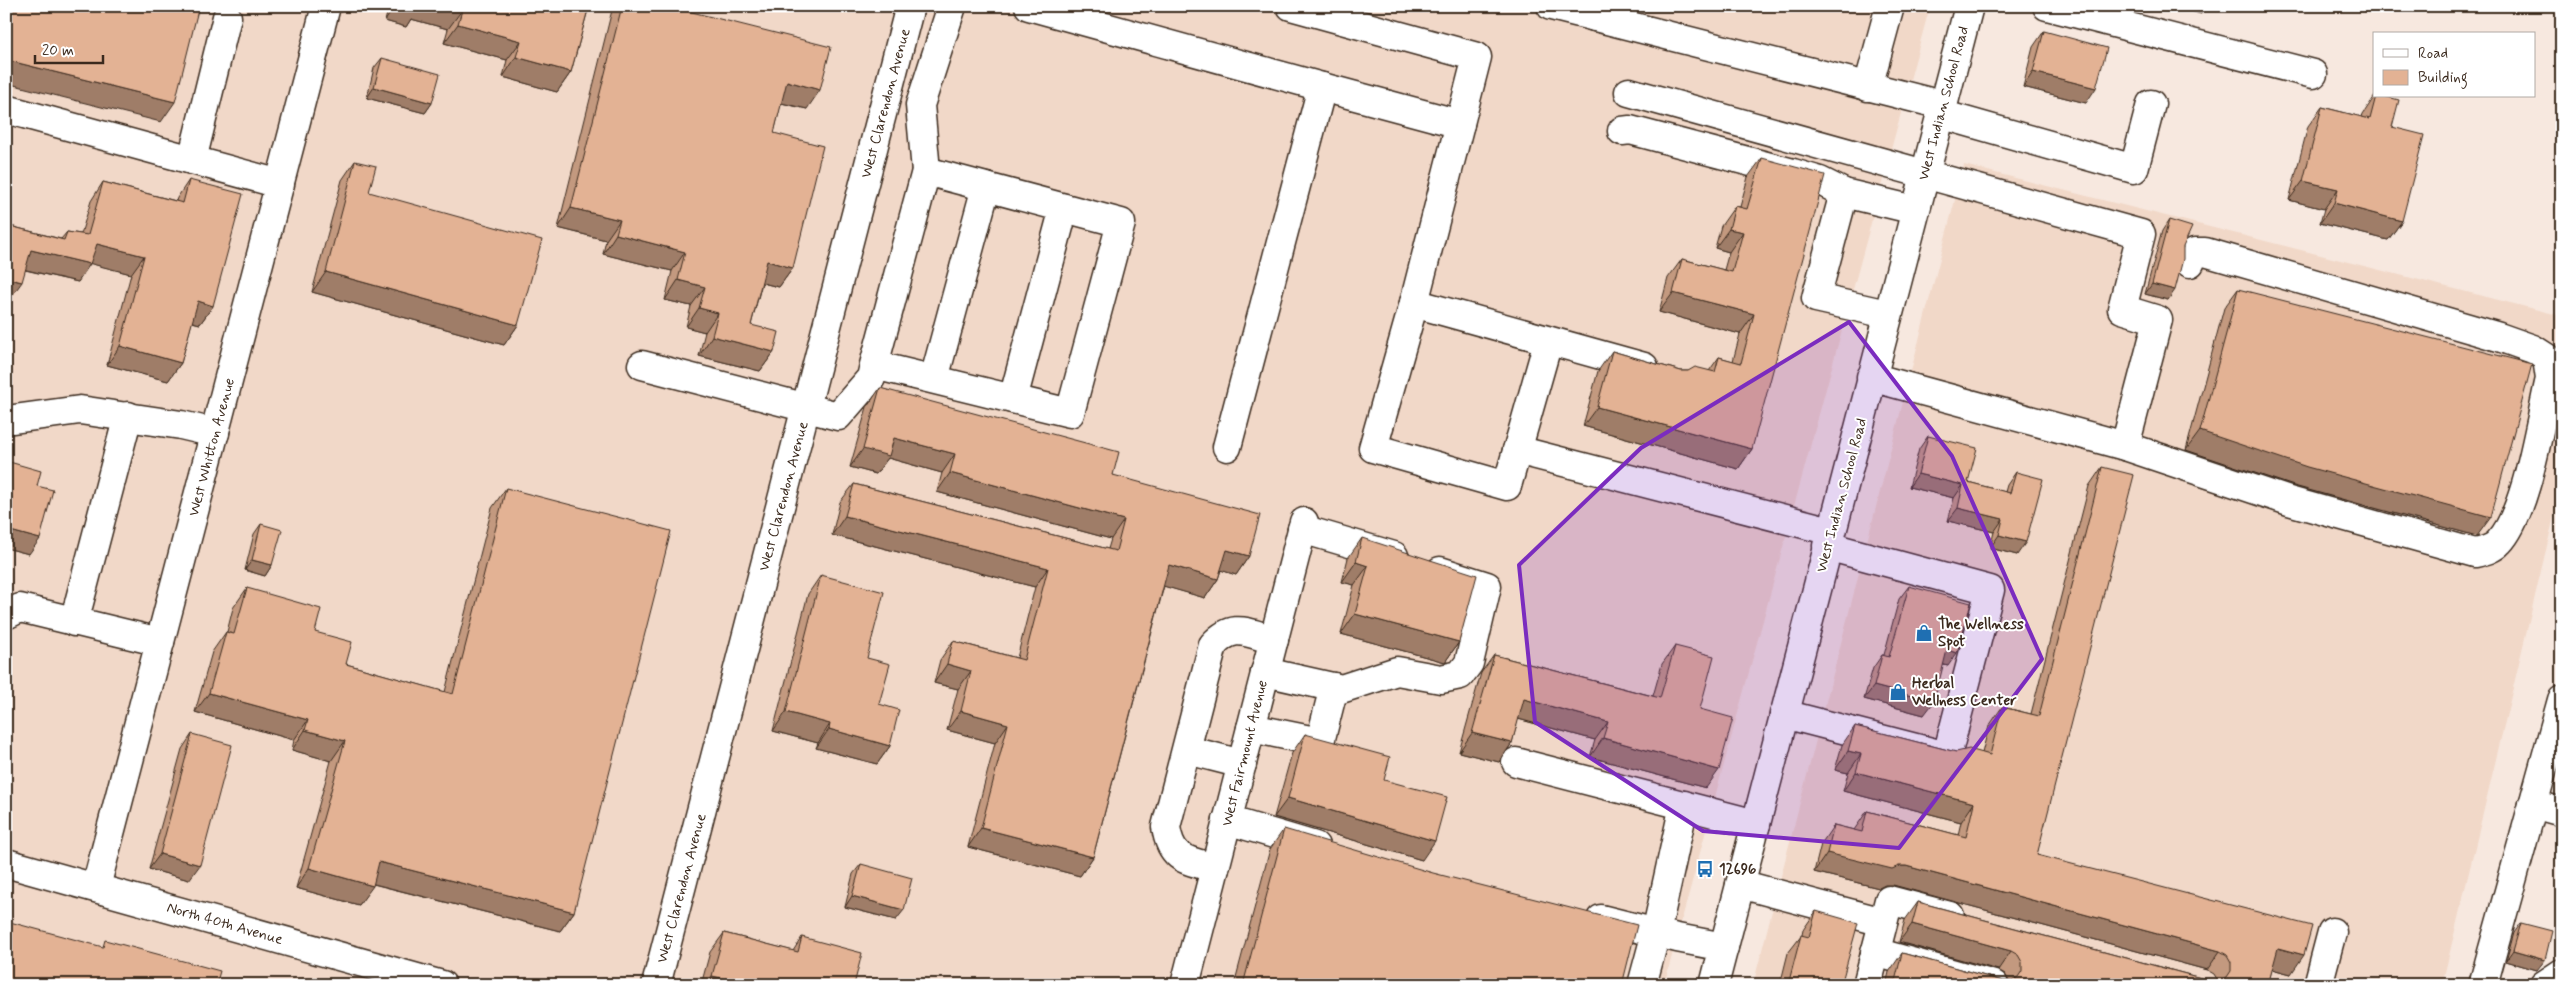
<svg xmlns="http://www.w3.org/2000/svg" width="2568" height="991" font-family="Mynerve,sans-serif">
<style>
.built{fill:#f1d8c8}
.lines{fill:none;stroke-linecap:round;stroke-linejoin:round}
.minor-casing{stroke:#3b2a1e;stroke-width:31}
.major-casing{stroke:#3b2a1e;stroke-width:31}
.minor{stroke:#fff;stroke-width:28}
.major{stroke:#fff;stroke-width:28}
.wall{fill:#c3997f;stroke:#3b2a1e}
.shaded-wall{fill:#9f7d68;stroke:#3b2a1e}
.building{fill:#e3b294;stroke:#3b2a1e}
.marked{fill:#7b2cbf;fill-opacity:0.2;stroke:#7b2cbf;stroke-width:4;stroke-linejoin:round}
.labels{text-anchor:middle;stroke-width:4;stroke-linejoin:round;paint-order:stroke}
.street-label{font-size:15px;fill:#3b2a1e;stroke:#fff}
.poi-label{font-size:15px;font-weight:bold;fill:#3b2a1e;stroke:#fff;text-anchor:start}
</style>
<rect width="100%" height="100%" fill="#f7e8df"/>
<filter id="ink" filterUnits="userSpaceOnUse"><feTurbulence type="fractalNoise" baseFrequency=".02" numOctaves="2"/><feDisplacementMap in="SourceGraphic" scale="10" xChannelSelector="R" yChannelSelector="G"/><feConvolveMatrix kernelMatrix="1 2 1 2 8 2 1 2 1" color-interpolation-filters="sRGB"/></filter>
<g filter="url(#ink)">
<g class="built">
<path d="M6 6H1930L1664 985H6Z"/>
<path d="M1964 165 2562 316V483L2442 985H1753Z"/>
</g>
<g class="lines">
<g class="minor-casing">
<g id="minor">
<path d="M1029 6 1322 87 1227 447"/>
<path d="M1291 6 1477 57 1414 303"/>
<path d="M1551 6 1595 17"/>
<path d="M1598 6 1595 17 1942 105"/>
<path d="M2047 6 2313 74"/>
<path d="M227 17 192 160 280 184"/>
<path d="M1322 87 1460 124"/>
<path d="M1868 87 1890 6"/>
<path d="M1629 92 2141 234 2122 309 2158 320 2125 446 1871 377"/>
<path d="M6 109 192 160"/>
<path d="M1940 114 2134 169 2151 104"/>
<path d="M1622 131 1630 130 1793 173 1820 181 1844 193"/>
<path d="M926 171 920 105 952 6"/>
<path d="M1887 314 1816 298 1844 193 1915 210"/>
<path d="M1548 342 1507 486 1373 448 1414 303 1644 367"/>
<path d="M642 365 838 416 871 378 874 365 926 171 1121 223 1070 413 874 365"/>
<path d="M934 379 986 187"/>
<path d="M1013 399 1064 208"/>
<path d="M6 420 80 410 181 425 215 433"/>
<path d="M2125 446 2289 501 2475 553C2484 551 2493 549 2499 542 2527 513 2540 420 2550 379L2547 358 2533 349 2499 337 2205 252H2195L2190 263"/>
<path d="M1517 450 1831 531"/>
<path d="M1302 529 1394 556"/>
<path d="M6 615 20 608 160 642"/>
<path d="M74 622 128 416"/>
<path d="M1265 672 1341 689 1397 671 1441 679 1460 675 1469 663 1487 586 1440 571"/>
<path d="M1784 714 1947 756 1952 736 1990 590 1827 546"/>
<path d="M1251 728 1320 742 1334 687"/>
<path d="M1187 750 1242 764"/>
<path d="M1516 762 1756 824"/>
<path d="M2533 804 2562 812"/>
<path d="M1227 820 1315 846"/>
<path d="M6 863 442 985"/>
<path d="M1215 868C1186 860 1171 860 1166 827L1213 645C1234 622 1247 633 1274 640"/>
<path d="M1740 884 1883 922"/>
<path d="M96 887 326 6"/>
<path d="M1601 919 1677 938 1724 947"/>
<path d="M1875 952 1994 985"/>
<path d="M656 985 910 6"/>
<path d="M1185 985 1304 522"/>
<path d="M1642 985 1656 933 1684 805"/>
<path d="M1867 985 1889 900 1950 916"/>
<path d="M2318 985 2332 932"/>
<path d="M2483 985 2562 700"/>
<path d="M2544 985 2562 973"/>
</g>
</g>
<g class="major-casing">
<path id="major" d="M1714 985 1969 6"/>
</g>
<use href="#minor" class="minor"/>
<use href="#major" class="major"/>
</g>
<g class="wall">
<path d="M389 6H589L571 72 557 92 503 77 507 60 444 43 448 29 411 19 406 27 385 21Z"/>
<path d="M613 6H668L807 109 781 103 774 133 793 268 779 287 762 283 751 325 774 352 760 371 699 356 705 332 686 327 691 306 665 300 672 271 603 254 606 240 558 228Z"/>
<path d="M2044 31 2086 103 2023 87 2033 47Z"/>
<path d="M382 58 432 103 425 113 367 98 374 68Z"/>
<path d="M2375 96H2384L2392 127 2402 221 2388 240 2320 223 2324 209 2289 200 2308 126 2322 107 2362 117 2363 114Z"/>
<path d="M1762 158 1752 449 1738 469 1583 426 1598 371 1612 351 1681 371H1709L1719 357 1733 361 1740 334 1659 312 1668 278 1682 259 1724 270 1729 252 1715 248 1721 226 1735 206 1740 207 1748 177Z"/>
<path d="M355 161 369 192 518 325 504 345 312 292 342 180Z"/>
<path d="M189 180 213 306 200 324 192 322 181 363 168 381 107 365 131 274 90 263 78 282 25 270 9 300 6 299V225L61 239 67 232 81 234 91 201 103 182 176 201 177 198Z"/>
<path d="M2169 220 2183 247 2168 300 2145 294 2162 231Z"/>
<path d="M2238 289 2477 536 2294 486 2186 450 2224 308Z"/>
<path d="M880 388 1113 475 1249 556 1236 575 1221 570 1218 579 1205 598 1164 586 1093 857 1080 876 968 847 995 743 947 730 958 689 934 683 940 660 953 641 1017 658 1035 587 832 535 840 502 854 484 1108 549 1111 539 937 492 942 473 888 458 876 474 850 467 867 407Z"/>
<path d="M1928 436 1968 482 2005 492 2007 485 2016 472 2017 555 1990 548 1994 532 1948 521 1954 498 1909 487 1919 449Z"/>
<path d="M6 461 37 486 29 554 6 548Z"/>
<path d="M2102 467 2037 855 2291 974 2272 969 2268 985H1886L1889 972 1902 953 2003 981H2009L2005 974 1998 970 1899 942 1905 920 1918 902 2212 981H2218L2214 974 2207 970 1893 885H1885L1879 888 1814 872 1821 844 1834 825 1854 830 1867 811 1958 835 1961 822 1843 791 1848 773 1835 770 1842 745 1855 726 1956 752 1982 753 1989 726 2002 707 2031 714 2089 486Z"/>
<path d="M506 488 574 912 560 931 373 884 359 905 296 888 331 761 292 750 294 740 195 712 212 652 226 632H227L233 608 247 588 315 632 346 664 445 692 492 508Z"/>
<path d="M261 524 272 565 265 576 245 570 254 534Z"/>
<path d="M1362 538 1459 642 1445 662 1341 634 1354 585 1342 582 1348 558Z"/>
<path d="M821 575 879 704 890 746 877 764 816 748 818 743 773 731 808 594Z"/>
<path d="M1909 586 1948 666 1943 665 1924 715 1864 699 1873 668 1882 655H1884L1899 599Z"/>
<path d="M1675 646 1700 709 1706 788 1590 757 1595 740 1518 719 1512 743 1499 762 1459 752 1481 673 1494 655 1653 696 1662 664Z"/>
<path d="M192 734 189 880 149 869 182 749Z"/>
<path d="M1305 734 1384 780 1422 860 1274 817 1292 753Z"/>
<path d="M1284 829 1622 985H1234L1270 849Z"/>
<path d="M861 864 896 920 845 907 853 874Z"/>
<path d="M1816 911 1841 985H1780L1788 953 1802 935 1803 930Z"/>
<path d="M2521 923 2537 970 2506 961 2514 933Z"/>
<path d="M724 933 793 951 802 937 854 985H701L710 952Z"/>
</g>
<g class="shaded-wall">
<path d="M395 6H449L462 10 448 29 411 19 406 27 385 21Z"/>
<path d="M2171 6H2207L2201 14Z"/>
<path d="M458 24 521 41 507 60 444 43Z"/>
<path d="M516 57 571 72 557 92 503 77Z"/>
<path d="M6 60 175 102 161 122 6 83Z"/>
<path d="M2033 72 2096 88 2086 103 2023 87Z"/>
<path d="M787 81 820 90 807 109 773 101Z"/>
<path d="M374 87 432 103 425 113 367 98Z"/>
<path d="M2303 181 2338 189 2324 209 2289 200Z"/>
<path d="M2334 203 2402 221 2388 240 2320 223Z"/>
<path d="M571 208 620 220 606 240 558 228Z"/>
<path d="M1729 229 1743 232 1729 252 1715 248Z"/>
<path d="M616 234 685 252 672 271 603 254Z"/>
<path d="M97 244 144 256 131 274 84 262Z"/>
<path d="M31 250 90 264 78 282 18 268Z"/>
<path d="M767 261 793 268 779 287 754 281Z"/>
<path d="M326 272 518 325 504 345 312 292Z"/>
<path d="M6 278 22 282 9 300 6 299Z"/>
<path d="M678 280 705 287 691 306 665 300Z"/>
<path d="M2152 284 2175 290 2168 300 2145 294Z"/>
<path d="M1673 293 1754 314 1740 334 1659 312Z"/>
<path d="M198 301 213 306 200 324 185 320Z"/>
<path d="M699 308 718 313 705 332 686 327Z"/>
<path d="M712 336 774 352 760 371 699 356Z"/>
<path d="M120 346 181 363 168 381 107 365Z"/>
<path d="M1597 407 1752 449 1738 469 1583 426Z"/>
<path d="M2200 431 2491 517 2477 536 2294 486 2186 450Z"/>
<path d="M894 438 955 454 942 473 888 458 876 474 850 467 863 449Z"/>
<path d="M950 473 1124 520 1111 539 937 492Z"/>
<path d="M1918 474 1963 485 1954 498 1909 487Z"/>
<path d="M1958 508 2003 519 1994 532 1948 521Z"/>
<path d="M845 516 1048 568 1035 587 832 535Z"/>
<path d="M6 517 10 518 6 524Z"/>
<path d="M7 530 40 539 29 554 6 548Z"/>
<path d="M1999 535 2026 542 2017 555 1990 548Z"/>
<path d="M1227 550 1249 556 1236 575 1214 568Z"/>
<path d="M252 560 272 565 265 576 245 570Z"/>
<path d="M1356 562 1368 566 1354 585 1342 582Z"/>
<path d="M1169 565 1218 579 1205 598 1156 584Z"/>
<path d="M1355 614 1459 642 1445 662 1341 634Z"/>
<path d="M1947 650 1957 653 1948 666 1938 663Z"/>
<path d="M947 664 971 671 958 689 934 683Z"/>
<path d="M1874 686 1934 702 1924 715 1864 699Z"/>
<path d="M209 693 308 720 294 740 195 712Z"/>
<path d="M1524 699 1608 722 1595 740 1511 717Z"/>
<path d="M961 711 1008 724 995 743 947 730Z"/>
<path d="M786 712 830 724 818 743 773 731Z"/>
<path d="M829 729 890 746 877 764 816 748Z"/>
<path d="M305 730 345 741 331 761 292 750Z"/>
<path d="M1472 733 1512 743 1499 762 1459 752Z"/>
<path d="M1603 738 1719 770 1706 788 1590 757Z"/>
<path d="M1848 751 1861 754 1848 773 1835 770Z"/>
<path d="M1856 772 1974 803 1961 822 1843 791Z"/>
<path d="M1288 798 1435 841 1422 860 1274 817Z"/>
<path d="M981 828 1093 857 1080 876 968 847Z"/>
<path d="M1827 853 1899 866H1906L2220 951 2207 970 1893 885H1885L1879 888 1814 872Z"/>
<path d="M160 854 200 865 189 880 149 869Z"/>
<path d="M379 862 574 912 560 931 366 882Z"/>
<path d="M309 868 373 886 359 905 296 888Z"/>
<path d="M852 896 904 910 896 920 845 907Z"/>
<path d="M1912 924 2011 951 1998 970 1899 942Z"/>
<path d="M2278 948 2304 955 2291 974 2264 967Z"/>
<path d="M2513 951 2545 960 2537 970 2506 961Z"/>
<path d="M712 976 735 981 733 985H706Z"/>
</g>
<g class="building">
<path d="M6 6H199L175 102 6 60Z"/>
<path d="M449 6H589L571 72 516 57 521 41 458 24 462 10Z"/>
<path d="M622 6H668L831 47 820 90 787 81 774 133 823 146 793 268 767 261 751 325 779 332 774 352 712 336 718 313 699 308 705 287 678 280 685 252 616 234 620 220 571 208Z"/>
<path d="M2044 31 2107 48 2096 88 2033 72Z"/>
<path d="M382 58 440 74 432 103 374 87Z"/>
<path d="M2376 96H2384L2399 100 2392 127 2424 135 2402 221 2334 203 2338 189 2303 181 2322 107 2370 119Z"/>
<path d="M1762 158 1825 175 1752 449 1597 407 1612 351 1681 371H1688L1695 367 1715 372 1719 357 1741 363 1754 314 1673 293 1682 259 1732 272 1743 232 1729 229 1735 206 1747 209Z"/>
<path d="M355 161 376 166 369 192 542 240 518 325 326 272Z"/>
<path d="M189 180 243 194 213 306 198 301 181 363 120 346 144 256 97 244 90 264 31 250 22 282 6 278V225L64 240 67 232 88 235 103 182 183 203Z"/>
<path d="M2169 220 2192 227 2183 247V259L2175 290 2152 284Z"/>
<path d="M2238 289 2532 364 2491 517 2307 467 2200 431Z"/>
<path d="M880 388 1119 452 1113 475 1260 515 1249 556 1227 550 1218 579 1169 565 1093 857 981 828 1008 724 961 711 971 671 947 664 953 641 1024 660 1048 568 845 516 854 484 1116 551 1124 520 950 473 955 454 894 438 889 456 863 449Z"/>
<path d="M1928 436 1977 448 1968 482 2010 493 2016 472 2043 479 2026 542 1999 535 2003 519 1958 508 1963 485 1918 474Z"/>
<path d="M6 461 41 471 37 486 53 490 40 539 7 530 10 518 6 517Z"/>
<path d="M2102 467 2134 475 2037 855 2312 926 2304 955 2278 948 2268 985H1894L1902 953 2003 981H2012L2018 977 2022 971V962L2018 955 2011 951 1912 924 1918 902 2212 981H2221L2227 977 2231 971V962L2227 955 2220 951 1906 866H1899L1892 869 1827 853 1834 825 1862 832 1867 811 1966 837 1974 803 1856 772 1861 754 1848 751 1855 726 1956 752 1969 749 1990 755 2002 707 2039 716Z"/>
<path d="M506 488 671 531 574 912 379 862 373 886 309 868 345 741 305 730 308 720 209 693 226 632 234 634 247 588 321 609 315 632 352 642 346 664 453 694Z"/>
<path d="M261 524 282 530 272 565 252 560Z"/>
<path d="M1362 538 1477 575 1459 642 1355 614 1368 566 1356 562Z"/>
<path d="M821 575 884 592 867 658 890 664 879 704 899 710 890 746 829 729 830 724 786 712Z"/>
<path d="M1909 586 1971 603 1957 653 1947 650 1934 702 1874 686 1882 655 1889 657Z"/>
<path d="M1675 646 1714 656 1700 709 1733 718 1719 770 1603 738 1608 722 1524 699 1512 743 1472 733 1494 655 1660 698Z"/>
<path d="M192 734 232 745 200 865 160 854Z"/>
<path d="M1305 734 1390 757 1384 780 1447 797 1435 841 1288 798Z"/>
<path d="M1284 829 1433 873 1637 925 1622 985H1243Z"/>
<path d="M861 864 912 878 904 910 852 896Z"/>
<path d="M1816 911 1858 923 1841 985H1788L1801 935 1809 937Z"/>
<path d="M6 921 103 947 105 940 220 971 216 985H6Z"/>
<path d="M2521 923 2552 931 2545 960 2513 951Z"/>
<path d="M724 933 798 952 802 937 862 953 854 985H734L735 981 712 976Z"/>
<path d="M2408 982 2421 985H2407Z"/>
</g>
</g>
<path class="marked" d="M1849 322 1952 456 2042 659 1899 848 1703 831 1535 722 1519 565 1641 448Z"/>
<defs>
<g id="shop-bare" transform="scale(1.35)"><path d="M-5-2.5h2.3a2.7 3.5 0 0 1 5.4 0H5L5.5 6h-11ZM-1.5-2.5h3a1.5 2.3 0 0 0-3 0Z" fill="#1f6fb2" stroke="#fff" stroke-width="2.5" paint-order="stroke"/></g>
<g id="bus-bare" transform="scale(1.35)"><path d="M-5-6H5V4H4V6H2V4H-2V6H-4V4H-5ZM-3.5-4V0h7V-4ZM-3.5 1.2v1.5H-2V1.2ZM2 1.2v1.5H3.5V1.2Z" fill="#1f6fb2" stroke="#fff" stroke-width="2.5" paint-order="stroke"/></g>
</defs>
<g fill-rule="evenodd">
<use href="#shop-bare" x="1924" y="633"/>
<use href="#shop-bare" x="1898" y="692"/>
<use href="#bus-bare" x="1705" y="869"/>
</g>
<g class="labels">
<g class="street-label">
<text transform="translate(885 103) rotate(-75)" y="5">West Clarendon Avenue</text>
<text transform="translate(1943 103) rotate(-75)" y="5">West Indian School Road</text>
<text transform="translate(211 447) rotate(-75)" y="5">West Whitton Avenue</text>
<text transform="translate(1841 495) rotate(-75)" y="5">West Indian School Road</text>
<text transform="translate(783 496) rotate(-75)" y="5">West Clarendon Avenue</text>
<text transform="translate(1244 753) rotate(-76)" y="5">West Fairmount Avenue</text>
<text transform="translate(681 888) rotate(-75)" y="5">West Clarendon Avenue</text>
<text transform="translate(225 923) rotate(16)" y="5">North 40th Avenue</text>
</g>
<g class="poi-label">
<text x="1938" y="629">The Wellness<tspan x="1938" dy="17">Spot</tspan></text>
<text x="1912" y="688">Herbal<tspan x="1912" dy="17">Wellness Center</tspan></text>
<text x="1719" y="874">12696</text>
</g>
</g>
<rect width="2568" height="991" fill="none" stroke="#fff" stroke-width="25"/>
<rect x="12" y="12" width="2543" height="966" fill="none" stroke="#3b2a1e" stroke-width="2" filter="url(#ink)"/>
<rect x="2373" y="32" width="162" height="65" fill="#ffffff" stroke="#b1aaa5"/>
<rect x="2383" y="49" width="25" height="8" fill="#ffffff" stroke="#b1aaa5"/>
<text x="2418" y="58" font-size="15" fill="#3b2a1e">Road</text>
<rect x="2383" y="70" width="25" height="15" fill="#e3b294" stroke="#b1aaa5"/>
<text x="2418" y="82" font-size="15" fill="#3b2a1e">Building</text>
<path d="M35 55v8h68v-8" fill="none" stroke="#3b2a1e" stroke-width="2.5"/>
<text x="42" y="55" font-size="15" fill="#3b2a1e" stroke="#ffffff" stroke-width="4" paint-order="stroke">20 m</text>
</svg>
